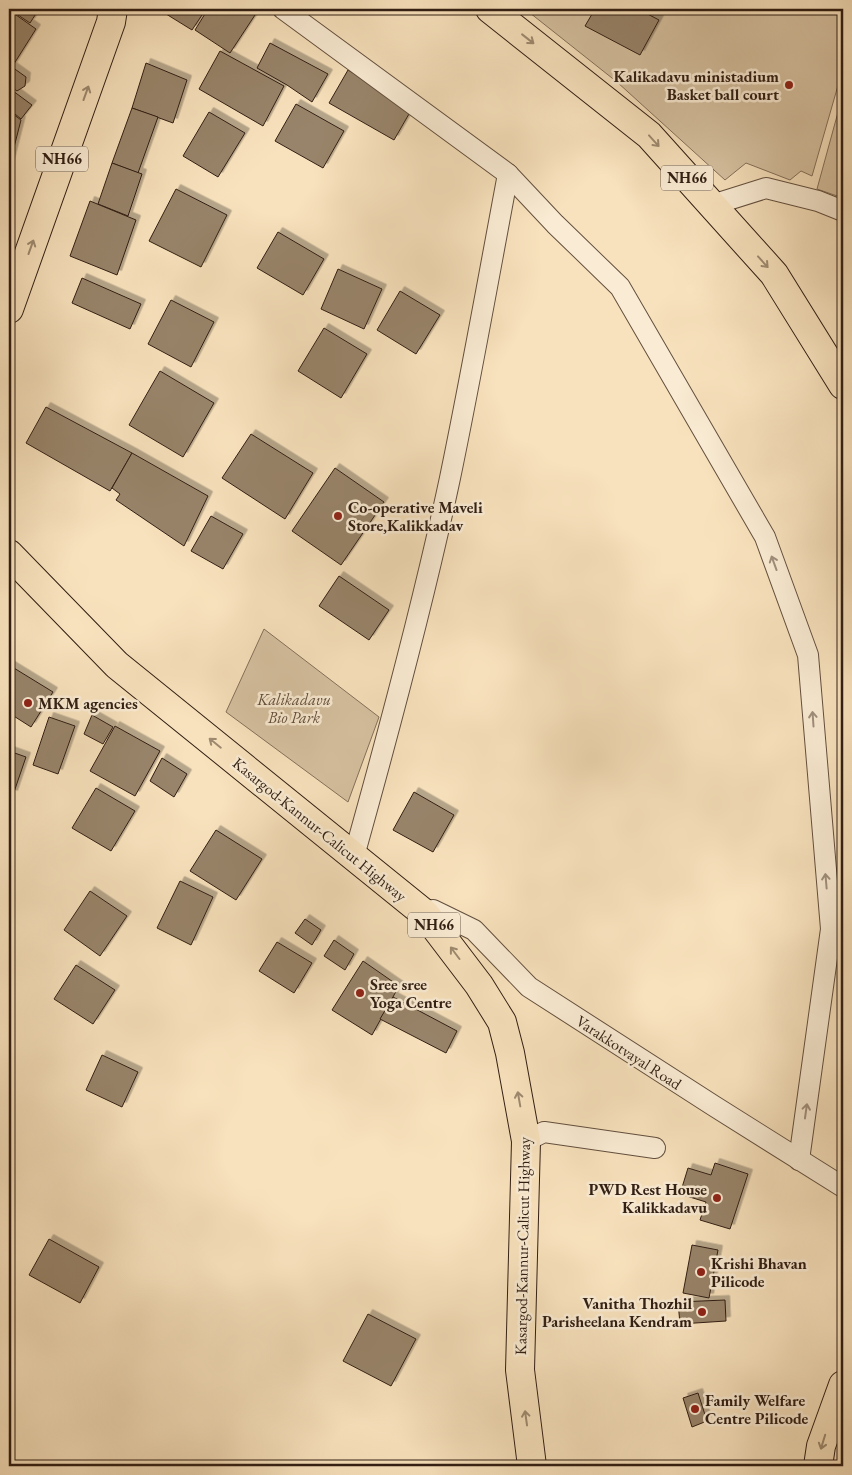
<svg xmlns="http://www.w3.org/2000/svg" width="852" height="1475" font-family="'EB Garamond',serif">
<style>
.green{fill:#d6c1a0;stroke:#84705a}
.building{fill:#98846b;stroke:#311e13;filter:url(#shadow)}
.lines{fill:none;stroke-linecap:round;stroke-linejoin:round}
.minor-casing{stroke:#634f3e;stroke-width:22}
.trunk-casing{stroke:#311e13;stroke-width:30}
.minor{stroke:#faecd4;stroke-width:20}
.trunk{stroke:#f8e2bd;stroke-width:28}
.oneway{stroke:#9e8a70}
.oneway2{stroke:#a08f7d}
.poi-dot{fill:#8f2418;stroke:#faecd4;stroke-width:2}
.labels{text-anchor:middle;stroke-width:5;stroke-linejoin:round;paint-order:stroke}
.shield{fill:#faecd4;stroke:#6d5c4d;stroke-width:1}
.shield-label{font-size:15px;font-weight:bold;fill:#311e13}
.poi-label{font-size:16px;font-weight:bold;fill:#311e13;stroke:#faecd4;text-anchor:start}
.park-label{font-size:16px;font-style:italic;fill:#634f3d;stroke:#faecd4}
.street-label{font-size:16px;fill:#311e13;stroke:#faecd4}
</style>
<defs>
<filter id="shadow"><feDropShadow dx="4.5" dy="-4.5" stdDeviation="0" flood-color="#0004"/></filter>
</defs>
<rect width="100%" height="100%" fill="#f8e2bd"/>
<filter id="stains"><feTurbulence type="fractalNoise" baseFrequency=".004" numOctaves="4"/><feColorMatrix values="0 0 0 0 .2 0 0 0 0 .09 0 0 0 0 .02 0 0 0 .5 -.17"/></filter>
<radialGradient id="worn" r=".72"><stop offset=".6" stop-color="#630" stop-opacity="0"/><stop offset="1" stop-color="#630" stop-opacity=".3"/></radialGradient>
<g class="green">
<path d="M525 9H843V68L812 176 801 171 790 180 746 163 725 180 617 82Z"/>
<path d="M843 94V198L817 189Z"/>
<path d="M264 629 379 717 348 802 226 712Z"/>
</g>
<g class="building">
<path d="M9 9H39L30 23Z"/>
<path d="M158 9H206L192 30Z"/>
<path d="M208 9H246L255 15 230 53 195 30Z"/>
<path d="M595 9H638L659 20 640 55 585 26Z"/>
<path d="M9 10 36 29 12 67 26 77 25 86 17 91 9 85Z"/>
<path d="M270 43 328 74 312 102 287 85 257 68Z"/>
<path d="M220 51 284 86 263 126 199 89Z"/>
<path d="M146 63 187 80 173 123 132 108Z"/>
<path d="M348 70 413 107 394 140 329 103Z"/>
<path d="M9 88 32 105 21 119 9 109Z"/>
<path d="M296 104 344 131 323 168 275 141Z"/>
<path d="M132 108 158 117 138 173 112 163Z"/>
<path d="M9 111 21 120 9 167Z"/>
<path d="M209 112 245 133 218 177 183 156Z"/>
<path d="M112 163 142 174 128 216 98 204Z"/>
<path d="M176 189 227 215 201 267 149 241Z"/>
<path d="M90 201 136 220 117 275 70 256Z"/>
<path d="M278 232 324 259 303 295 257 268Z"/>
<path d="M338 269 382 289 364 329 321 309Z"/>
<path d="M82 278 141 304 130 329 72 303Z"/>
<path d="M400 291 440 315 416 354 377 330Z"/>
<path d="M171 300 214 322 191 367 148 344Z"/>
<path d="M324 328 367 354 341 398 298 371Z"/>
<path d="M160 371 214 403 183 457 129 425Z"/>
<path d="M46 407 132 453 110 491 26 443Z"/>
<path d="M251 434 313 473 285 519 222 478Z"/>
<path d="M132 453 208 496 184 546 116 500 120 494 112 488Z"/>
<path d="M335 468 384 502 341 565 292 531Z"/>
<path d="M211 516 243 534 223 569 191 551Z"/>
<path d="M339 576 389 610 369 640 319 606Z"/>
<path d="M9 665 53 692 31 727 9 713Z"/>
<path d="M92 715 113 727 103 744 84 734Z"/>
<path d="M49 717 75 726 58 774 33 765Z"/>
<path d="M115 726 160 751 135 796 90 771Z"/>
<path d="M9 751 26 757 13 795 9 793Z"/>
<path d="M162 758 187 774 174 797 150 781Z"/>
<path d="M96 788 135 811 111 851 72 828Z"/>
<path d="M414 792 454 815 433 852 393 830Z"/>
<path d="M216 830 262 859 236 900 190 871Z"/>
<path d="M180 881 213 897 191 945 157 928Z"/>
<path d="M90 891 127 916 100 956 64 930Z"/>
<path d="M305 919 321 930 312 945 295 933Z"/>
<path d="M334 940 354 954 345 970 324 956Z"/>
<path d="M277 942 312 963 294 993 259 971Z"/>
<path d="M363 961 399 986 372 1035 332 1010Z"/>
<path d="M76 965 115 990 93 1024 54 999Z"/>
<path d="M393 997 457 1031 446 1053 380 1019Z"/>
<path d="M102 1055 138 1072 122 1107 86 1090Z"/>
<path d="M715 1163 748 1174 730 1229 700 1220 706 1202 680 1194 688 1168 711 1175Z"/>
<path d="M49 1239 99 1267 80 1303 29 1275Z"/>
<path d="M692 1245 718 1250 709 1298 683 1293Z"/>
<path d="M725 1300 726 1321 680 1324 678 1302Z"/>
<path d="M368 1314 416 1339 391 1386 343 1361Z"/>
<path d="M698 1393 707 1421 692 1427 683 1398Z"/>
</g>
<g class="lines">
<g class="minor-casing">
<g id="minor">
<path d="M283 9 508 174 555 224 620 287 765 537 808 655 831 929 799 1160"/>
<path d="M712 205 766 188 818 201 843 211"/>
<path d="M354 856C389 731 423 605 450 478 471 377 489 275 508 174"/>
<path d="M425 914 433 910 474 930 529 987 714 1106 843 1187"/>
<path d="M526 1141 544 1132 655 1148"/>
</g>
</g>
<g class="trunk-casing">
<g id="trunk">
<path d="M490 9 649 135 774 274 843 385"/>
<path d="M9 309 111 22 113 9"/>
<path d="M9 554 117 665 425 914 479 985 502 1022 510 1053 526 1141 520 1370 532 1466"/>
<path d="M818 1466 821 1446 843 1385"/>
</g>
</g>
<use href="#minor" class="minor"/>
<use href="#trunk" class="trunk"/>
</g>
<defs><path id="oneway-shaft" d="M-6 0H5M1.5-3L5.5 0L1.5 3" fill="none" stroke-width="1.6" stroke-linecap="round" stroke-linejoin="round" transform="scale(1.25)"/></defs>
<g class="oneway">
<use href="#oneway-shaft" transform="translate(528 39) rotate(38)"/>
<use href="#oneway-shaft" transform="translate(86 93) rotate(-70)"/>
<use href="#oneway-shaft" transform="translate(654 141) rotate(48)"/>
<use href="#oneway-shaft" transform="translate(31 247) rotate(-70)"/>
<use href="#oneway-shaft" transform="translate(763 262) rotate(48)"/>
<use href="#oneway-shaft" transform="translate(215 743) rotate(-141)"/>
<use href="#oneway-shaft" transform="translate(455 953) rotate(-127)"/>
<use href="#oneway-shaft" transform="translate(519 1099) rotate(-100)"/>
<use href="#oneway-shaft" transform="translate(526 1418) rotate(-98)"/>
<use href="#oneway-shaft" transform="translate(823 1442) rotate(107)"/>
</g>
<g class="oneway2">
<use href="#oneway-shaft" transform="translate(774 563) rotate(-110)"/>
<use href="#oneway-shaft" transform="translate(813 719) rotate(-94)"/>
<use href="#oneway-shaft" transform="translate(826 881) rotate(-95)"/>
<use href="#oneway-shaft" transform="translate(806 1111) rotate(-82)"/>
</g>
<g class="poi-dot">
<circle cx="789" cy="85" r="5"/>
<circle cx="338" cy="516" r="5"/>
<circle cx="28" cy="703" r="5"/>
<circle cx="360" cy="993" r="5"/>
<circle cx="717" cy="1198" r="5"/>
<circle cx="701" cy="1272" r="5"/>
<circle cx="702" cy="1312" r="5"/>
<circle cx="695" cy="1409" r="5"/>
</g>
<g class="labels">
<g class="shield">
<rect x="36" y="146.5" width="52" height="25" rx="4"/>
<rect x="661" y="165.5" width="52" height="25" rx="4"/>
<rect x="408" y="912.5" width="52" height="25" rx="4"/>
</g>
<g class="shield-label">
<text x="62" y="164">NH66</text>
<text x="687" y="183">NH66</text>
<text x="434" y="930">NH66</text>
</g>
<g class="poi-label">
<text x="779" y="82" text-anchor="end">Kalikadavu ministadium<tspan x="779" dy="18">Basket ball court</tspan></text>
<text x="348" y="513">Co-operative Maveli<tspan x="348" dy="18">Store,Kalikkadav</tspan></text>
<text x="38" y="709">MKM agencies</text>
<text x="370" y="990">Sree sree<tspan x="370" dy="18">Yoga Centre</tspan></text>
<text x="707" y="1195" text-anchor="end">PWD Rest House<tspan x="707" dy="18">Kalikkadavu</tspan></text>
<text x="711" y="1269">Krishi Bhavan<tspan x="711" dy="18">Pilicode</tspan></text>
<text x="692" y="1309" text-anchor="end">Vanitha Thozhil<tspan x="692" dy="18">Parisheelana Kendram</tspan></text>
<text x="705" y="1406">Family Welfare<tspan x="705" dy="18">Centre Pilicode</tspan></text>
</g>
<g class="park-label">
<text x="294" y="705">Kalikadavu<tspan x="294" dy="18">Bio Park</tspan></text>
</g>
<g class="street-label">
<text transform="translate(320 829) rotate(39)" y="6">Kasargod-Kannur-Calicut Highway</text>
<text transform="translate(629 1052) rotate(33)" y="6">Varakkotvayal Road</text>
<text transform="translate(522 1246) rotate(-89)" y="6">Kasargod-Kannur-Calicut Highway</text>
</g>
</g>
<rect width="852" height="1475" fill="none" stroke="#f8e2bd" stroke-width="30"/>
<rect x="10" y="10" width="832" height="1455" fill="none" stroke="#311e13" stroke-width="2.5"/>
<rect x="15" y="15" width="822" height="1445" fill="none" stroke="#311e13"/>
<rect width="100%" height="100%" filter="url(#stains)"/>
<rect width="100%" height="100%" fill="url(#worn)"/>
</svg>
